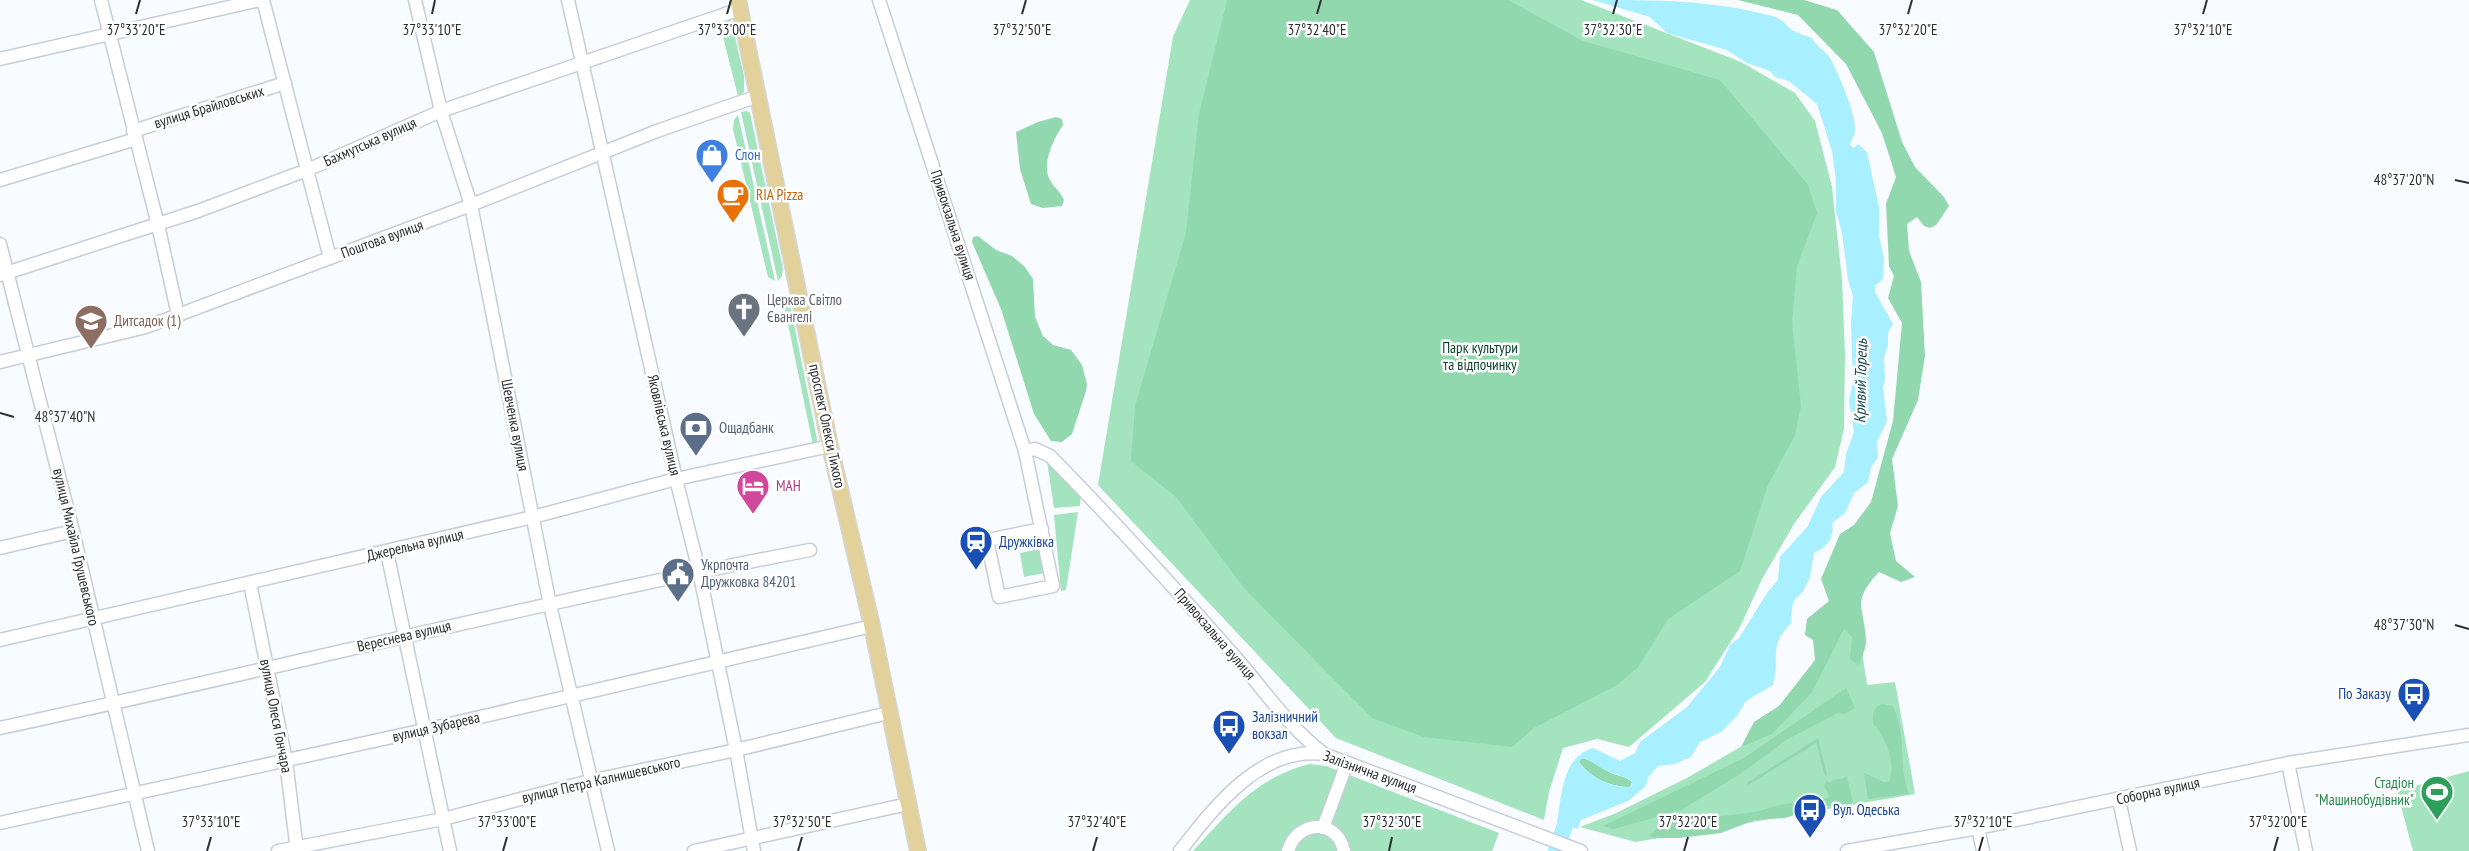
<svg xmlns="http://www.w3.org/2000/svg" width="2469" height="851" font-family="'PT Sans Narrow',sans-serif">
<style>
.green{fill:#a3e3bd}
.forest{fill:#91d8ae}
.water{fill:#a8efff;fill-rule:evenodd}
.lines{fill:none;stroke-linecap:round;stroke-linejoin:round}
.river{stroke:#a8efff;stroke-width:16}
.minor-casing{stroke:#c7cdd8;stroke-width:15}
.major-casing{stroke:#d5d5d6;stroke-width:18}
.minor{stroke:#fff;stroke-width:12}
.major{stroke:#e2d19b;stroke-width:15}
.ticks{fill:none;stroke:#2b2e32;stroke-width:2}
.labels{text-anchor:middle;stroke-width:5;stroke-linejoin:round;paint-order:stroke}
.street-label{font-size:15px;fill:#2b2e32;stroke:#fff}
.shop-label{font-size:15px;fill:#366cbe;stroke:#fff;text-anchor:start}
.food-label{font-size:15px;fill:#c56008;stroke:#fff;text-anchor:start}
.worship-label{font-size:15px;fill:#5b616d;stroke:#fff;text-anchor:start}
.education-label{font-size:15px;fill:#785e54;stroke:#fff;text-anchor:start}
.park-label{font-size:15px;fill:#0a4329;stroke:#fff}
.service-label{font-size:15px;fill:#4e5e75;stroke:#fff;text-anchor:start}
.hotel-label{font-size:15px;fill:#b23c85;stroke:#fff;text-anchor:start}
.transit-label{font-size:15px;fill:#164399;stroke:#fff;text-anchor:start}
.leisure-label{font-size:15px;fill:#27864d;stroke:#fff;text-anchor:end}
.water-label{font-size:16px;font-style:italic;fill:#204a52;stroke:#fff}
.ticks-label{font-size:15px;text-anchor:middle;fill:#2b2e32;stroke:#fff;stroke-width:5;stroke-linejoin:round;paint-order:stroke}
</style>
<rect width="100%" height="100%" fill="#f8fbff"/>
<g class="green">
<path d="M1190 0H1581L1741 62 1795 93 1815 121 1832 187 1842 280 1845 354 1844 429 1835 467 1794 524 1762 579 1740 627 1705 682 1629 747 1597 739 1563 748 1549 792 1544 820 1336 738 1098 485 1173 37Z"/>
<path d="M726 19 731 20 744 76V92L738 96 719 21Z"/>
<path d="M747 111 750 113 783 269 782 276 778 281 741 112Z"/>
<path d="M738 115 775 281 768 277 733 129 734 120Z"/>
<path d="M782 295 789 299 817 439 816 444 813 445Z"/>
<path d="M1047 461 1081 493 1080 506 1054 508Z"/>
<path d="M1078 512 1066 590 1061 591 1054 515Z"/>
<path d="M1040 549 1045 573 1024 577 1020 553Z"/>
<path d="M1857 618 1867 685 1895 682 1915 794 1636 842 1580 827 1614 814 1687 778 1756 738 1812 685 1836 622Z"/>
<path d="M1310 764 1326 766 1499 833 1492 851H1193C1229 812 1257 777 1310 764Z"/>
<path d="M2469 771V851H2413L2397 791Z"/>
</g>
<g class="forest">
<path d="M1227 0H1508L1583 41 1720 80 1808 185 1817 213 1797 266 1792 323 1801 406 1795 435 1768 485 1740 571 1668 619 1638 667 1617 685 1534 728 1512 747 1424 737 1372 718 1244 588 1176 497 1131 461 1135 406 1186 233 1199 114Z"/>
<path d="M1738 0H1804L1837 10 1874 52 1902 142 1915 167 1944 197 1949 206 1936 225 1930 228 1924 226 1917 217 1907 224 1909 251 1921 282 1925 356 1918 400 1892 459 1898 506 1890 533 1896 561 1915 577 1901 582 1879 572C1850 603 1865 607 1866 642 1866 649 1861 658 1859 665L1850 659 1852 637 1844 629 1812 692 1772 734 1741 747 1754 722 1779 706 1815 660 1813 640 1805 635 1807 619 1829 601 1821 579 1840 534 1854 525 1871 502 1893 421 1902 323 1888 298 1894 276 1889 266 1886 204 1896 177 1882 133 1846 64 1798 15Z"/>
<path d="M1056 117 1062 119 1063 125C1054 138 1041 164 1050 180 1054 188 1061 192 1064 200L1062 206 1043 208 1031 204 1020 169 1016 132 1038 122Z"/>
<path d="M978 236 996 250 1012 256 1025 267 1033 279 1035 317 1043 336 1053 345 1071 350 1082 365 1087 384 1086 391 1072 434 1062 442 1051 441 1034 414 1001 309 972 242 973 237Z"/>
<path d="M1846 688 1855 708 1845 714 1838 713 1786 740 1740 774 1681 810 1614 829 1603 826 1744 758Z"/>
<path d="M1882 704 1893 706C1908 738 1897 764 1909 794L1868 799 1864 773 1884 782H1889C1896 762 1886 738 1873 723 1873 714 1873 707 1882 704Z"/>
<path d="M1818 738 1827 775 1825 776 1816 743 1748 785 1747 783Z"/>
<path d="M1582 758C1592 760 1599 767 1609 772 1616 776 1626 776 1632 782L1630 787C1610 787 1591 778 1579 762Z"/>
<path d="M1847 777 1853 802 1848 805 1824 806 1785 818 1755 820 1721 833 1679 838H1655L1649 836 1657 828 1673 822 1756 812 1779 805 1824 799 1830 797 1824 786 1826 781 1831 783V781Z"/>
</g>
<path class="water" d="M1593 0C1655 0 1712 0 1772 16 1784 19 1786 27 1794 31 1800 34 1806 36 1812 38 1816 45 1822 49 1828 55 1836 66 1855 113 1855 127 1856 133 1852 139 1850 145L1854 148 1858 144 1867 152 1879 207V236L1884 259 1883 279 1875 286V292L1893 324 1888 333V345L1884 357 1885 379 1883 388 1887 421 1877 442 1878 458 1871 467 1868 482 1854 493 1845 513 1832 523C1835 538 1827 547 1814 553L1810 577 1803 592 1795 599 1792 607 1791 623C1767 648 1781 656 1773 685L1746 701 1737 716 1721 732 1700 742 1691 757 1675 764 1658 766 1649 776 1645 787 1628 801 1581 820 1578 829 1557 822C1562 795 1562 757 1593 748L1620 761 1635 753 1640 742 1687 707 1720 667 1730 645 1739 638 1767 593 1778 580 1780 557 1808 526 1821 497 1844 472 1846 454 1854 432 1849 400 1853 383 1851 323 1853 296 1848 279 1842 233 1836 211V181L1832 151 1817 104 1789 81 1775 77 1770 71 1747 63 1727 50 1667 33 1650 17ZM1582 758C1592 760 1599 768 1609 772 1616 775 1626 776 1632 782L1631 787C1611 788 1591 778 1579 762Z"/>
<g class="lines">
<path class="river" d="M1556 851 1568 817 1576 805"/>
<g class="minor-casing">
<g id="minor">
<path d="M101 0 158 225 178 315"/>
<path d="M263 0 330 258"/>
<path d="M415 0 441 111 471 205 550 605 608 851"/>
<path d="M568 0 676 479 699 571 736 750 754 851"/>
<path d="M879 0 1025 451"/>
<path d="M0 59 260 0"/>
<path d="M133 131 285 83"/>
<path d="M0 180 136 139"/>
<path d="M0 244 73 531 148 851"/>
<path d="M0 275 198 211 307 170 441 111 740 9"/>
<path d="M0 362 146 327 471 205 657 131 758 96"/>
<path d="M1042 529 987 540 999 597 1053 586 1025 451 1035 449 1050 456C1112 519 1171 584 1229 650 1261 685 1286 725 1324 754"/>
<path d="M0 548 73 531"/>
<path d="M387 552 450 851"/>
<path d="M250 583 286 761 297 851"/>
<path d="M0 640 533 517 676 479 830 446"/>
<path d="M0 728C270 670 538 602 810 550"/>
<path d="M2288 763 2306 851"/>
<path d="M2119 800 2130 851"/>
<path d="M0 823 424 730 872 626"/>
<path d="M1323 828 1347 763"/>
<path d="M1978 828 1983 851"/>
<path d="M278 851 443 819 590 781 736 750 888 713"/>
<path d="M694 851 908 804"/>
<path d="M1180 851C1214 807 1262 745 1324 754L1581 851"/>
<path d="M1288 851C1297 820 1337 818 1344 851"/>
<path d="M1847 851 1978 828 2288 763 2469 735"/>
</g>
</g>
<g class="major-casing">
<path id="major" d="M738 0 830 446 872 626 918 851"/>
</g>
<use href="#minor" class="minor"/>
<use href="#major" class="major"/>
</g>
<path class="ticks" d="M136 14 140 0M432 14 435 0M727 14 731 0M1022 14 1026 0M1317 14 1321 0M1613 14 1617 0M1908 14 1912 0M2203 14 2207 0M2455 180 2469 183M0 413 14 417M2455 625 2469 629M207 851 211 837M503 851 507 837M798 851 802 837M1093 851 1097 837M1389 851 1392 837M1684 851 1688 837M1979 851 1983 837M2274 851 2278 837"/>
<defs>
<g id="shop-pin" transform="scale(1.725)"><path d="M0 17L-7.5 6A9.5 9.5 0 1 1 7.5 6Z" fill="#3f7fe0" stroke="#fff"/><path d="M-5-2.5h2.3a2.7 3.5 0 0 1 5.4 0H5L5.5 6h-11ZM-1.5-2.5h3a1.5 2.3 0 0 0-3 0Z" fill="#fff"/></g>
<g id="cafe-pin" transform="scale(1.725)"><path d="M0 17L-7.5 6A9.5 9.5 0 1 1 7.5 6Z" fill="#e8710a" stroke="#fff"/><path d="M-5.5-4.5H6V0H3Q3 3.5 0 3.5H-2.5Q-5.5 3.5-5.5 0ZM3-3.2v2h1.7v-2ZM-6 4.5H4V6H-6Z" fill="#fff"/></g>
<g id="church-pin" transform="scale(1.725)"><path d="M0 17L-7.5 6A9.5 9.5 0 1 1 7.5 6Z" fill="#6b7280" stroke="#fff"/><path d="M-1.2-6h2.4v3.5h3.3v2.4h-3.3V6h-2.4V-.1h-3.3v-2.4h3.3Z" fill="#fff"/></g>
<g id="school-pin" transform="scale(1.725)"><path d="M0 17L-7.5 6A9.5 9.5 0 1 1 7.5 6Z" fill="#8d6e63" stroke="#fff"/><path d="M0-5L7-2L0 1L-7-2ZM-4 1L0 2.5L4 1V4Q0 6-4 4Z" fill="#fff"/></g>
<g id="bank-pin" transform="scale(1.725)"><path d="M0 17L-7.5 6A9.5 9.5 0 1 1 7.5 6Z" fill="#5c6f8a" stroke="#fff"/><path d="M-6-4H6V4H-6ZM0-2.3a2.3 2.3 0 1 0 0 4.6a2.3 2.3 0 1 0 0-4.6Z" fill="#fff"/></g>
<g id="hotel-pin" transform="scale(1.725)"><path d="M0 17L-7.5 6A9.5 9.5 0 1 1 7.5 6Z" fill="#d1479c" stroke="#fff"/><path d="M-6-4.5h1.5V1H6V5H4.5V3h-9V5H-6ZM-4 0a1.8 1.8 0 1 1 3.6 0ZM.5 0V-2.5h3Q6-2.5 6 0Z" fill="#fff"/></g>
<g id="station-pin" transform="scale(1.725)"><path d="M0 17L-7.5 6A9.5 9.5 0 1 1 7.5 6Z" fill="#1a4fb4" stroke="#fff"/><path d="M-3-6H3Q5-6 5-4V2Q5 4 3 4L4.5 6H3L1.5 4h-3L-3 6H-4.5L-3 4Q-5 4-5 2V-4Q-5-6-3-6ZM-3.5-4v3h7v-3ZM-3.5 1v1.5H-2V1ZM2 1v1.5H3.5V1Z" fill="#fff"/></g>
<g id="civic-pin" transform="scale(1.725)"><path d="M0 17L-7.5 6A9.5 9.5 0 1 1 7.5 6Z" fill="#5c6f8a" stroke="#fff"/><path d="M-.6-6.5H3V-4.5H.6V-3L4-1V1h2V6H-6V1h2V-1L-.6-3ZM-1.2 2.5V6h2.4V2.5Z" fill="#fff"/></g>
<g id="bus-pin" transform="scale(1.725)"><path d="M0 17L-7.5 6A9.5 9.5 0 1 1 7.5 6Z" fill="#1a4fb4" stroke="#fff"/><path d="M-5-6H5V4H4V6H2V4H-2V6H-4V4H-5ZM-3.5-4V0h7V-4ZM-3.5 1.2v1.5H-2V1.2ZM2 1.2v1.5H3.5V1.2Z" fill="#fff"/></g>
<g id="stadium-pin" transform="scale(1.725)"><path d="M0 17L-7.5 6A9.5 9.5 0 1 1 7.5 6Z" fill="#2e9e5b" stroke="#fff"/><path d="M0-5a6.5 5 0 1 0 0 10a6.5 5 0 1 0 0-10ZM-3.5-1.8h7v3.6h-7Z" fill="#fff"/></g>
</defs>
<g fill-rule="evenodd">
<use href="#shop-pin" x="712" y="155"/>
<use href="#cafe-pin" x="733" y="195"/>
<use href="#church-pin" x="744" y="309"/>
<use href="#school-pin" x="91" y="321"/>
<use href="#bank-pin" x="696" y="428"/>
<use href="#hotel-pin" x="753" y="486"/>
<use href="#station-pin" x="976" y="542"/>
<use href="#civic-pin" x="678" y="574"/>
<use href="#bus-pin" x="2414" y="694"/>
<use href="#bus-pin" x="1229" y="726"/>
<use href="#stadium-pin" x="2437" y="792"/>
<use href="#bus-pin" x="1810" y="810"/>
</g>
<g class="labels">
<g class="street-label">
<text transform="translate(209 107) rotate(-17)" y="5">вулиця Брайловських</text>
<text transform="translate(370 142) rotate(-24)" y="5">Бахмутська вулиця</text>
<text transform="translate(953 225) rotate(72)" y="5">Привокзальна вулиця</text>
<text transform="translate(382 239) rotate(-20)" y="5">Поштова вулиця</text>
<text transform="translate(515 425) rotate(79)" y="5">Шевченка вулиця</text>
<text transform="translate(664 425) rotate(77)" y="5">Яковлівська вулиця</text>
<text transform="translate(827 426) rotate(78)" y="5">проспект Олекси Тихого</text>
<text transform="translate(415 545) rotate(-13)" y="5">Джерельна вулиця</text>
<text transform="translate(76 547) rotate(77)" y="5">вулиця Михайла Грушевського</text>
<text transform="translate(1215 634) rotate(49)" y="5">Привокзальна вулиця</text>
<text transform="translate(404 636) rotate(-13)" y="5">Вереснева вулиця</text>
<text transform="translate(276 716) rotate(79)" y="5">вулиця Олеся Гончара</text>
<text transform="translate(436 727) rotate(-13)" y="5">вулиця Зубарева</text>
<text transform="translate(1370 772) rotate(20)" y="5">Залізнична вулиця</text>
<text transform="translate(601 780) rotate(-13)" y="5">вулиця Петра Калнишевського</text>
<text transform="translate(2158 791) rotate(-12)" y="5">Соборна вулиця</text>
</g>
<g class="shop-label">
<text x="735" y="160">Слон</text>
</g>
<g class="food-label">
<text x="756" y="200">RIA Pizza</text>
</g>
<g class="worship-label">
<text x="767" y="305">Церква Світло<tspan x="767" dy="17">Євангелі</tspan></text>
</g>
<g class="education-label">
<text x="114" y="326">Дитсадок (1)</text>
</g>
<g class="park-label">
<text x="1480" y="353">Парк культури<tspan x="1480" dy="17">та відпочинку</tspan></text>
</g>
<g class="service-label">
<text x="719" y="433">Ощадбанк</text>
<text x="701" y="570">Укрпочта<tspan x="701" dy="17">Дружковка 84201</tspan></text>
</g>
<g class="hotel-label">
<text x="776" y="491">МАН</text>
</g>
<g class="transit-label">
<text x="999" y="547">Дружківка</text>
<text x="2391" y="699" text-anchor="end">По Заказу</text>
<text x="1252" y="722">Залізничний<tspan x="1252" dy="17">вокзал</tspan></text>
<text x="1833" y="815">Вул. Одеська</text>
</g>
<g class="leisure-label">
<text x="2414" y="788">Стадіон<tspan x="2414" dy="17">"Машинобудівник"</tspan></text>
</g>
<g class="water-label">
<text transform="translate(1860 381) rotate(-89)" y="6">Кривий Торець</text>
</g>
</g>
<g class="ticks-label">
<text x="136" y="35">37°33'20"E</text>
<text x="432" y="35">37°33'10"E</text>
<text x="727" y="35">37°33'00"E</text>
<text x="1022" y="35">37°32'50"E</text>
<text x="1317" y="35">37°32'40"E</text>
<text x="1613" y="35">37°32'30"E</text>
<text x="1908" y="35">37°32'20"E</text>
<text x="2203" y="35">37°32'10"E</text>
<text x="2404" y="185">48°37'20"N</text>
<text x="65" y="422">48°37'40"N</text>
<text x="2404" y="630">48°37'30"N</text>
<text x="211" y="827">37°33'10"E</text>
<text x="507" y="827">37°33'00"E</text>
<text x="802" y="827">37°32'50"E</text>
<text x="1097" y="827">37°32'40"E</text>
<text x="1392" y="827">37°32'30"E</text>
<text x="1688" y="827">37°32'20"E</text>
<text x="1983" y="827">37°32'10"E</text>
<text x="2278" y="827">37°32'00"E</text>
</g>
</svg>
